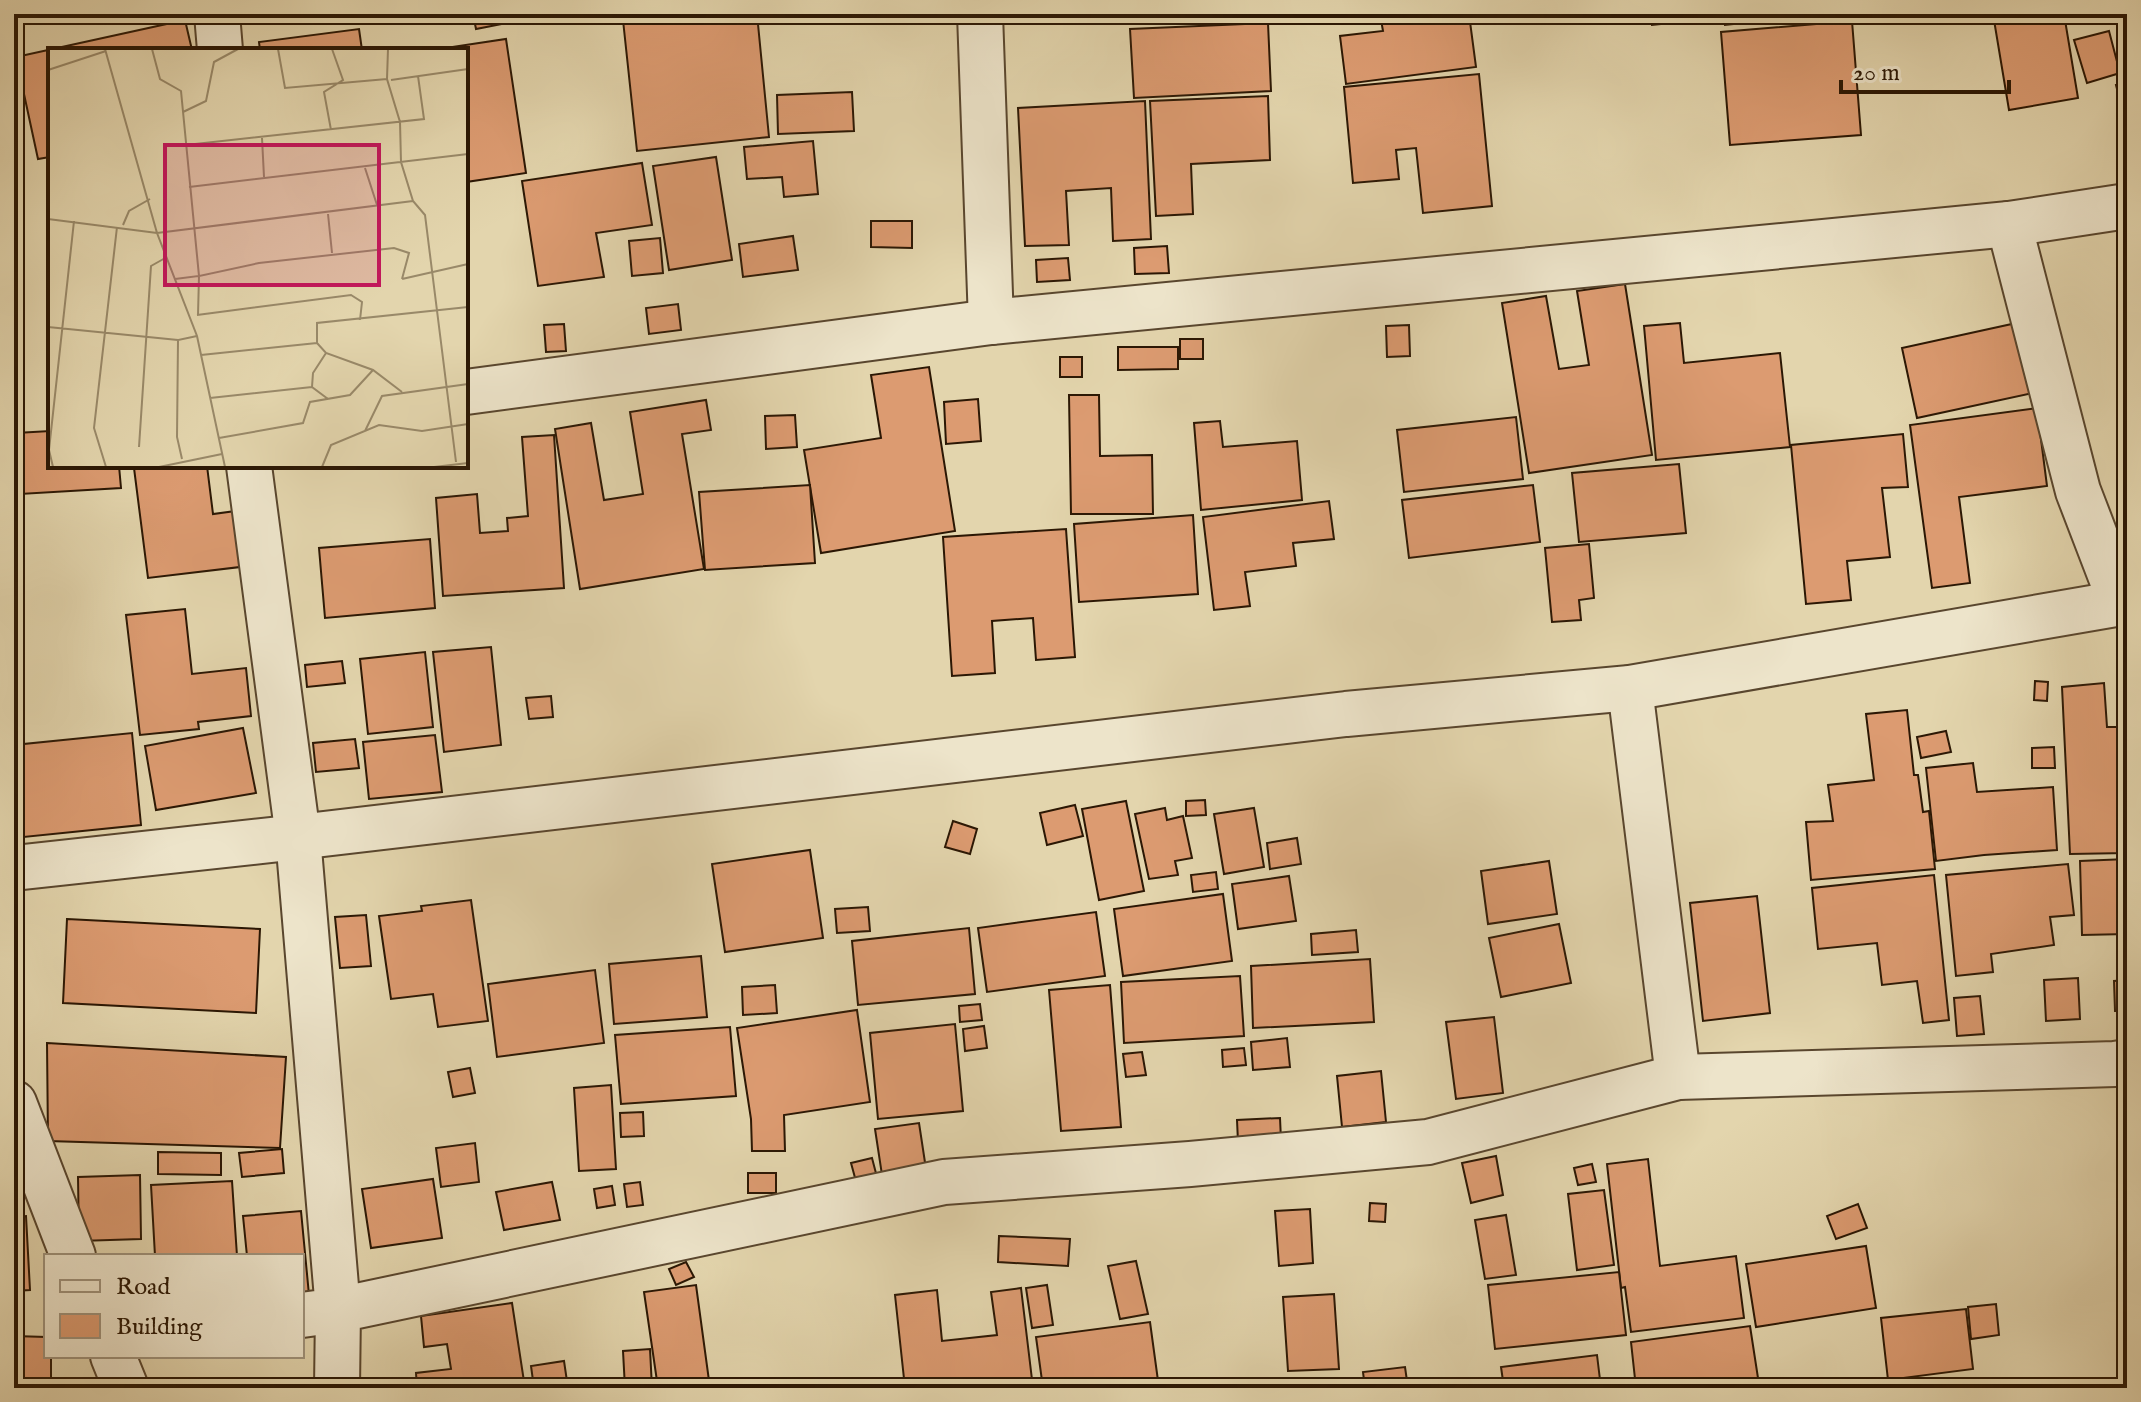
<svg xmlns="http://www.w3.org/2000/svg" width="2141" height="1402" font-family="'IM FELL English',serif">
<style>
.building{fill:#dc9b71;stroke:#2b1704;stroke-width:2}
.lines{fill:none;stroke-linecap:round;stroke-linejoin:round}
.minor-casing{stroke:#59462e;stroke-width:48}
.tertiary-casing{stroke:#59462e;stroke-width:48}
.minor{stroke:#ede4ca;stroke-width:44}
.tertiary{stroke:#ede4ca;stroke-width:44}
.inset-road{fill:none;stroke:#998969;stroke-width:2}
.view{fill:#c2185b;fill-opacity:0.15;stroke:#c2185b;stroke-width:4}
.inset-edge{fill:none;stroke:#2b1704;stroke-width:4}
</style>
<rect width="100%" height="100%" fill="#e3d5ad"/>
<filter id="stains"><feTurbulence type="fractalNoise" baseFrequency=".0025" numOctaves="4"/><feColorMatrix values="0 0 0 0 .2 0 0 0 0 .09 0 0 0 0 .02 0 0 0 .5 -.17"/></filter>
<radialGradient id="worn" r=".72"><stop offset=".6" stop-color="#630" stop-opacity="0"/><stop offset="1" stop-color="#630" stop-opacity=".3"/></radialGradient>
<g class="building">
<path d="M473 14H506L507 23 476 29Z"/>
<path d="M651 14H757L769 137 637 151 623 20 652 18Z"/>
<path d="M1380 14H1469L1476 67 1346 84 1340 36 1383 31Z"/>
<path d="M1651 14H1719L1720 18 1652 25Z"/>
<path d="M1724 14H1832L1725 25Z"/>
<path d="M1993 14H2064L2078 98 2009 110Z"/>
<path d="M2115 14H2127V44L2123 45Z"/>
<path d="M185 20 192 50H50V157L38 159 16 57Z"/>
<path d="M1852 21 1861 135 1730 145 1721 32Z"/>
<path d="M1268 23 1271 91 1134 98 1130 29Z"/>
<path d="M359 29 362 50H260L259 42Z"/>
<path d="M2109 31 2120 73 2087 83 2074 40Z"/>
<path d="M506 39 526 173 466 182V50H453L452 47Z"/>
<path d="M1479 74 1492 206 1423 213 1416 148 1396 150 1399 179 1353 183 1344 87Z"/>
<path d="M2127 82V120L2125 121 2116 85Z"/>
<path d="M852 92 854 131 778 134 777 95Z"/>
<path d="M1268 96 1270 160 1191 164 1193 214 1156 216 1150 101Z"/>
<path d="M1145 101 1151 239 1113 241 1111 188 1066 191 1069 245 1025 246 1018 108Z"/>
<path d="M813 141 818 194 784 197 782 177 747 179 744 147Z"/>
<path d="M716 157 732 260 669 270 653 166Z"/>
<path d="M642 163 652 225 596 233 604 277 538 286 522 181Z"/>
<path d="M871 221H912V248L871 247Z"/>
<path d="M2127 231V285L2119 233Z"/>
<path d="M793 236 798 270 743 277 739 244Z"/>
<path d="M660 238 663 273 632 276 629 241Z"/>
<path d="M1167 246 1169 273 1135 274 1134 248Z"/>
<path d="M1068 258 1070 280 1037 282 1036 260Z"/>
<path d="M1625 284 1652 455 1529 473 1502 303 1546 296 1559 369 1589 365 1577 291Z"/>
<path d="M678 304 681 330 649 334 646 308Z"/>
<path d="M2021 322 2037 392 1917 418 1902 348Z"/>
<path d="M1680 323 1684 363 1780 353 1790 447 1656 460 1644 326Z"/>
<path d="M564 324 566 351 546 352 544 325Z"/>
<path d="M1409 325 1410 356 1387 357 1386 326Z"/>
<rect x="1180" y="339" width="23" height="20"/>
<path d="M1118 347H1178V369L1118 370Z"/>
<rect x="1060" y="357" width="22" height="20"/>
<path d="M929 367 955 531 821 553 804 450 881 438 871 375Z"/>
<path d="M1069 395H1099L1100 456 1152 455 1153 514H1071Z"/>
<path d="M978 399 981 441 946 444 944 402Z"/>
<path d="M706 400 711 430 682 434 704 569 580 589 555 429 591 423 604 500 643 494 630 412Z"/>
<path d="M2037 408 2047 486 1959 497 1970 583 1932 588 1910 425Z"/>
<path d="M795 415 797 447 766 449 765 416Z"/>
<path d="M1516 417 1523 479 1404 492 1397 430Z"/>
<path d="M1220 421 1223 447 1297 441 1302 500 1201 510 1194 423Z"/>
<path d="M50 431V466H119L121 488 20 494 16 433Z"/>
<path d="M1903 434 1908 487 1882 488 1890 557 1847 561 1851 600 1806 604 1791 445Z"/>
<path d="M554 435 564 588 443 596 436 498 477 494 480 533 508 531 507 518 528 516 522 437Z"/>
<path d="M1679 464 1686 533 1579 542 1572 473Z"/>
<path d="M150 466H207L213 514 250 509 257 565 148 578 134 468Z"/>
<path d="M810 485 815 563 705 570 699 492Z"/>
<path d="M1533 485 1540 542 1409 558 1402 500Z"/>
<path d="M1329 501 1334 539 1293 543 1296 566 1245 572 1250 606 1214 610 1203 517Z"/>
<path d="M1193 515 1198 594 1079 602 1074 524Z"/>
<path d="M1066 529 1075 657 1036 660 1033 618 992 621 995 673 952 676 943 537Z"/>
<path d="M430 539 435 608 325 618 319 548Z"/>
<path d="M1589 544 1594 598 1579 600 1581 620 1552 622 1545 548Z"/>
<path d="M185 609 192 674 246 668 251 716 198 722 199 729 140 735 126 615Z"/>
<path d="M491 647 501 745 444 752 433 652Z"/>
<path d="M425 652 433 727 368 734 360 659Z"/>
<path d="M342 661 345 683 307 687 305 665Z"/>
<path d="M2035 681 2048 682 2047 701 2034 700Z"/>
<path d="M2104 683 2107 727H2127V853L2070 854 2062 687Z"/>
<path d="M551 696 553 717 529 719 526 698Z"/>
<path d="M1907 710 1914 775H1918L1923 812 1929 811 1935 869 1811 880 1806 822 1833 821 1828 785 1874 780 1866 714Z"/>
<path d="M243 728 256 793 156 810 145 746Z"/>
<path d="M1946 731 1951 752 1921 758 1917 737Z"/>
<path d="M132 733 141 825 14 838V745Z"/>
<path d="M435 735 442 792 369 799 363 742Z"/>
<path d="M355 739 359 768 316 772 313 743Z"/>
<path d="M2054 747 2055 768H2032V748Z"/>
<path d="M1973 763 1977 792 2053 787 2057 850 1984 855 1936 861 1926 768Z"/>
<path d="M1205 800 1206 815 1186 816V801Z"/>
<path d="M1126 801 1144 891 1099 900 1082 809Z"/>
<path d="M1075 805 1083 836 1047 845 1040 813Z"/>
<path d="M1165 808 1167 820 1183 816 1192 858 1175 861 1178 875 1149 879 1135 814Z"/>
<path d="M1254 808 1264 867 1224 874 1214 814Z"/>
<path d="M953 821 977 829 970 854 945 847Z"/>
<path d="M1297 838 1301 864 1270 869 1267 843Z"/>
<path d="M810 850 823 938 725 952 712 864Z"/>
<path d="M2127 859V934L2082 935 2080 861Z"/>
<path d="M1549 861 1557 914 1488 924 1481 871Z"/>
<path d="M2068 864 2074 915 2050 917 2054 945 1991 954 1993 972 1956 976 1946 875Z"/>
<path d="M1216 872 1218 889 1193 892 1191 875Z"/>
<path d="M1934 875 1949 1020 1923 1023 1917 981 1882 985 1877 943 1818 949 1812 888Z"/>
<path d="M1289 876 1296 921 1238 929 1232 884Z"/>
<path d="M1223 894 1232 961 1123 976 1114 909Z"/>
<path d="M1757 896 1770 1013 1703 1021 1690 903Z"/>
<path d="M471 900 488 1021 438 1027 433 994 391 999 379 916 422 911 421 906Z"/>
<path d="M868 907 870 931 837 933 835 909Z"/>
<path d="M1096 912 1105 976 987 992 978 928Z"/>
<path d="M366 915 371 966 340 968 335 917Z"/>
<path d="M67 919 260 929 256 1013 63 1003Z"/>
<path d="M1559 924 1571 983 1501 997 1489 938Z"/>
<path d="M969 928 975 994 858 1005 852 941Z"/>
<path d="M1356 930 1358 952 1312 955 1311 934Z"/>
<path d="M701 956 707 1017 614 1024 609 964Z"/>
<path d="M1370 959 1374 1022 1253 1028 1251 966Z"/>
<path d="M595 970 604 1043 497 1057 488 984Z"/>
<path d="M1240 976 1244 1036 1124 1043 1121 982Z"/>
<path d="M2078 978 2080 1019 2046 1021 2044 980Z"/>
<path d="M2127 980V1011H2115L2114 981Z"/>
<path d="M775 985 777 1013 743 1015 742 987Z"/>
<path d="M1110 985 1121 1127 1061 1131 1049 990Z"/>
<path d="M1980 996 1984 1034 1957 1036 1954 998Z"/>
<path d="M980 1004 982 1020 960 1022 959 1006Z"/>
<path d="M857 1010 870 1102 784 1115 785 1151H752L751 1119 737 1028Z"/>
<path d="M1494 1017 1503 1093 1456 1099 1446 1022Z"/>
<path d="M955 1024 963 1111 878 1119 870 1033Z"/>
<path d="M984 1026 987 1048 965 1051 963 1029Z"/>
<path d="M730 1027 736 1096 621 1104 615 1035Z"/>
<path d="M1287 1038 1290 1067 1253 1070 1251 1042Z"/>
<path d="M47 1043 286 1057 280 1148 48 1141Z"/>
<path d="M1244 1048 1246 1065 1223 1067 1222 1050Z"/>
<path d="M1142 1052 1146 1075 1126 1077 1123 1054Z"/>
<path d="M470 1068 475 1093 453 1097 448 1072Z"/>
<path d="M1381 1071 1386 1122 1342 1127 1337 1076Z"/>
<path d="M611 1085 616 1169 579 1171 574 1088Z"/>
<path d="M643 1112 644 1136 621 1137 620 1113Z"/>
<path d="M1280 1118 1281 1140 1238 1142 1237 1120Z"/>
<path d="M919 1123 926 1169 882 1175 875 1129Z"/>
<path d="M475 1143 479 1182 441 1187 436 1148Z"/>
<path d="M282 1149 284 1173 242 1177 239 1153Z"/>
<path d="M158 1152 221 1153V1175L158 1174Z"/>
<path d="M1496 1156 1503 1195 1471 1203 1462 1163Z"/>
<path d="M872 1158 878 1181 857 1185 851 1163Z"/>
<path d="M1648 1159 1660 1266 1736 1256 1744 1318 1631 1332 1625 1287 1621 1288 1607 1164Z"/>
<path d="M1592 1164 1596 1182 1578 1185 1574 1168Z"/>
<rect x="748" y="1173" width="28" height="20"/>
<path d="M140 1175 141 1239 79 1241 78 1177Z"/>
<path d="M433 1179 442 1238 371 1248 362 1189Z"/>
<path d="M232 1181 237 1256H155L151 1185Z"/>
<path d="M552 1182 560 1220 504 1230 496 1192Z"/>
<path d="M640 1182 643 1205 627 1207 624 1184Z"/>
<path d="M612 1186 615 1205 597 1208 594 1189Z"/>
<path d="M1604 1190 1614 1265 1577 1270 1568 1194Z"/>
<path d="M1370 1203 1386 1204 1385 1222 1369 1221Z"/>
<path d="M1858 1204 1867 1228 1836 1239 1827 1216Z"/>
<path d="M1310 1209 1313 1263 1279 1266 1275 1211Z"/>
<path d="M301 1211 309 1295 302 1296V1256H247L243 1216Z"/>
<path d="M1506 1215 1516 1275 1485 1279 1475 1220Z"/>
<path d="M26 1216 30 1290 14 1291V1217Z"/>
<path d="M999 1236 1070 1239 1068 1266 998 1262Z"/>
<path d="M1866 1246 1876 1308 1756 1327 1746 1264Z"/>
<path d="M1136 1261 1148 1314 1120 1319 1108 1266Z"/>
<path d="M686 1262 694 1277 676 1285 669 1269Z"/>
<path d="M1619 1272 1626 1335 1495 1349 1488 1285Z"/>
<path d="M696 1285 710 1388H658L644 1292Z"/>
<path d="M1047 1285 1053 1325 1032 1328 1026 1288Z"/>
<path d="M1021 1288 1033 1388H905L895 1295 937 1290 942 1341 997 1335 991 1292Z"/>
<path d="M1334 1294 1339 1369 1288 1371 1283 1297Z"/>
<path d="M512 1303 525 1388H417L416 1373 451 1369 447 1344 424 1347 421 1316Z"/>
<path d="M1996 1304 1999 1335 1971 1339 1968 1307Z"/>
<path d="M1966 1309 1973 1369 1888 1380 1881 1318Z"/>
<path d="M1150 1322 1159 1388H1043L1036 1337Z"/>
<path d="M1750 1326 1758 1378 1735 1382V1388H1636L1631 1342Z"/>
<path d="M14 1336 46 1337V1356H51V1388H14Z"/>
<path d="M650 1349 652 1388H625L623 1351Z"/>
<path d="M1597 1355 1601 1388H1504L1501 1367Z"/>
<path d="M564 1361 568 1388H534L531 1366Z"/>
<path d="M1405 1367 1408 1388H1365L1363 1372Z"/>
<path d="M1342 1380 1344 1388H1302V1386Z"/>
</g>
<g class="lines">
<g class="minor-casing">
<g id="minor">
<path d="M217 14 220 50"/>
<path d="M980 14 991 322"/>
<path d="M2009 224 2078 491 2121 603"/>
<path d="M466 392 991 322 2009 224 2127 206"/>
<path d="M249 466 298 837 338 1310 302 1315"/>
<path d="M1630 688 1678 1077"/>
<path d="M14 868 298 837 1346 714 1630 688 2127 602"/>
<path d="M337 1388 338 1310 944 1182 1190 1164 1428 1142 1678 1077 2115 1064 2127 1062"/>
</g>
</g>
<g class="tertiary-casing">
<g id="tertiary">
<path d="M14 1103 73 1256"/>
<path d="M113 1356 126 1388"/>
</g>
</g>
<use href="#minor" class="minor"/>
<use href="#tertiary" class="tertiary"/>
</g>
<g transform="translate(48 48)">
<rect width="420" height="420" fill="#e3d5ad"/>
<path class="inset-road" d="M57 1 109 185 149 288 177 419M104 1 112 31 133 43 151 228 127 231M230 1 237 40 339 31M340 1 339 31 352 74 353 114 365 153 377 167 408 414M0 22 58 3M343 32 420 21M135 64 158 53 166 14 190 1M283 82 276 44 295 32 284 1M214 90 216 129M138 97 376 71 370 28M317 120 329 157M141 139 420 106M280 166 284 205M0 171 109 185 365 153M75 177 81 163 102 151M354 231 420 216M149 267 303 247 314 254 312 272M150 267 151 228 211 215 346 200 361 205 354 231M0 279 130 292M278 305 265 325 264 339 280 351M153 307 269 295M354 344 325 322 278 305 269 295V275L420 259M162 350 264 339M317 383 334 348 420 336M171 390 255 375 262 354 302 347 325 322M91 399 103 218 119 209M134 411 129 389 130 292 149 288M5 419 1 402 26 173M58 419 46 380 69 179M111 419 174 406M274 419 283 397 331 377 374 383 420 376M386 419 420 415"/>
<path class="view" d="M117 97H331V237H117Z"/>
<rect width="420" height="420" class="inset-edge"/>
</g>
<rect width="2141" height="1402" fill="none" stroke="#e3d5ad" stroke-width="48"/>
<rect x="16" y="16" width="2109" height="1370" fill="none" stroke="#2b1704" stroke-width="4"/>
<rect x="24" y="24" width="2093" height="1354" fill="none" stroke="#2b1704" stroke-width="2"/>
<rect x="44" y="1254" width="260" height="104" fill="#ede4ca" stroke="#9f927b" stroke-width="2"/>
<rect x="60" y="1280" width="40" height="12" fill="#ede4ca" stroke="#9f927b" stroke-width="2"/>
<text x="116" y="1294" font-size="24" fill="#2b1704">Road</text>
<rect x="60" y="1314" width="40" height="24" fill="#dc9b71" stroke="#9f927b" stroke-width="2"/>
<text x="116" y="1334" font-size="24" fill="#2b1704">Building</text>
<path d="M1841 80v12h168v-12" fill="none" stroke="#2b1704" stroke-width="4"/>
<text x="1853" y="80" font-size="24" fill="#2b1704" stroke="#ede4ca" stroke-width="6" paint-order="stroke">20 m</text>
<rect width="100%" height="100%" filter="url(#stains)"/>
<rect width="100%" height="100%" fill="url(#worn)"/>
</svg>
